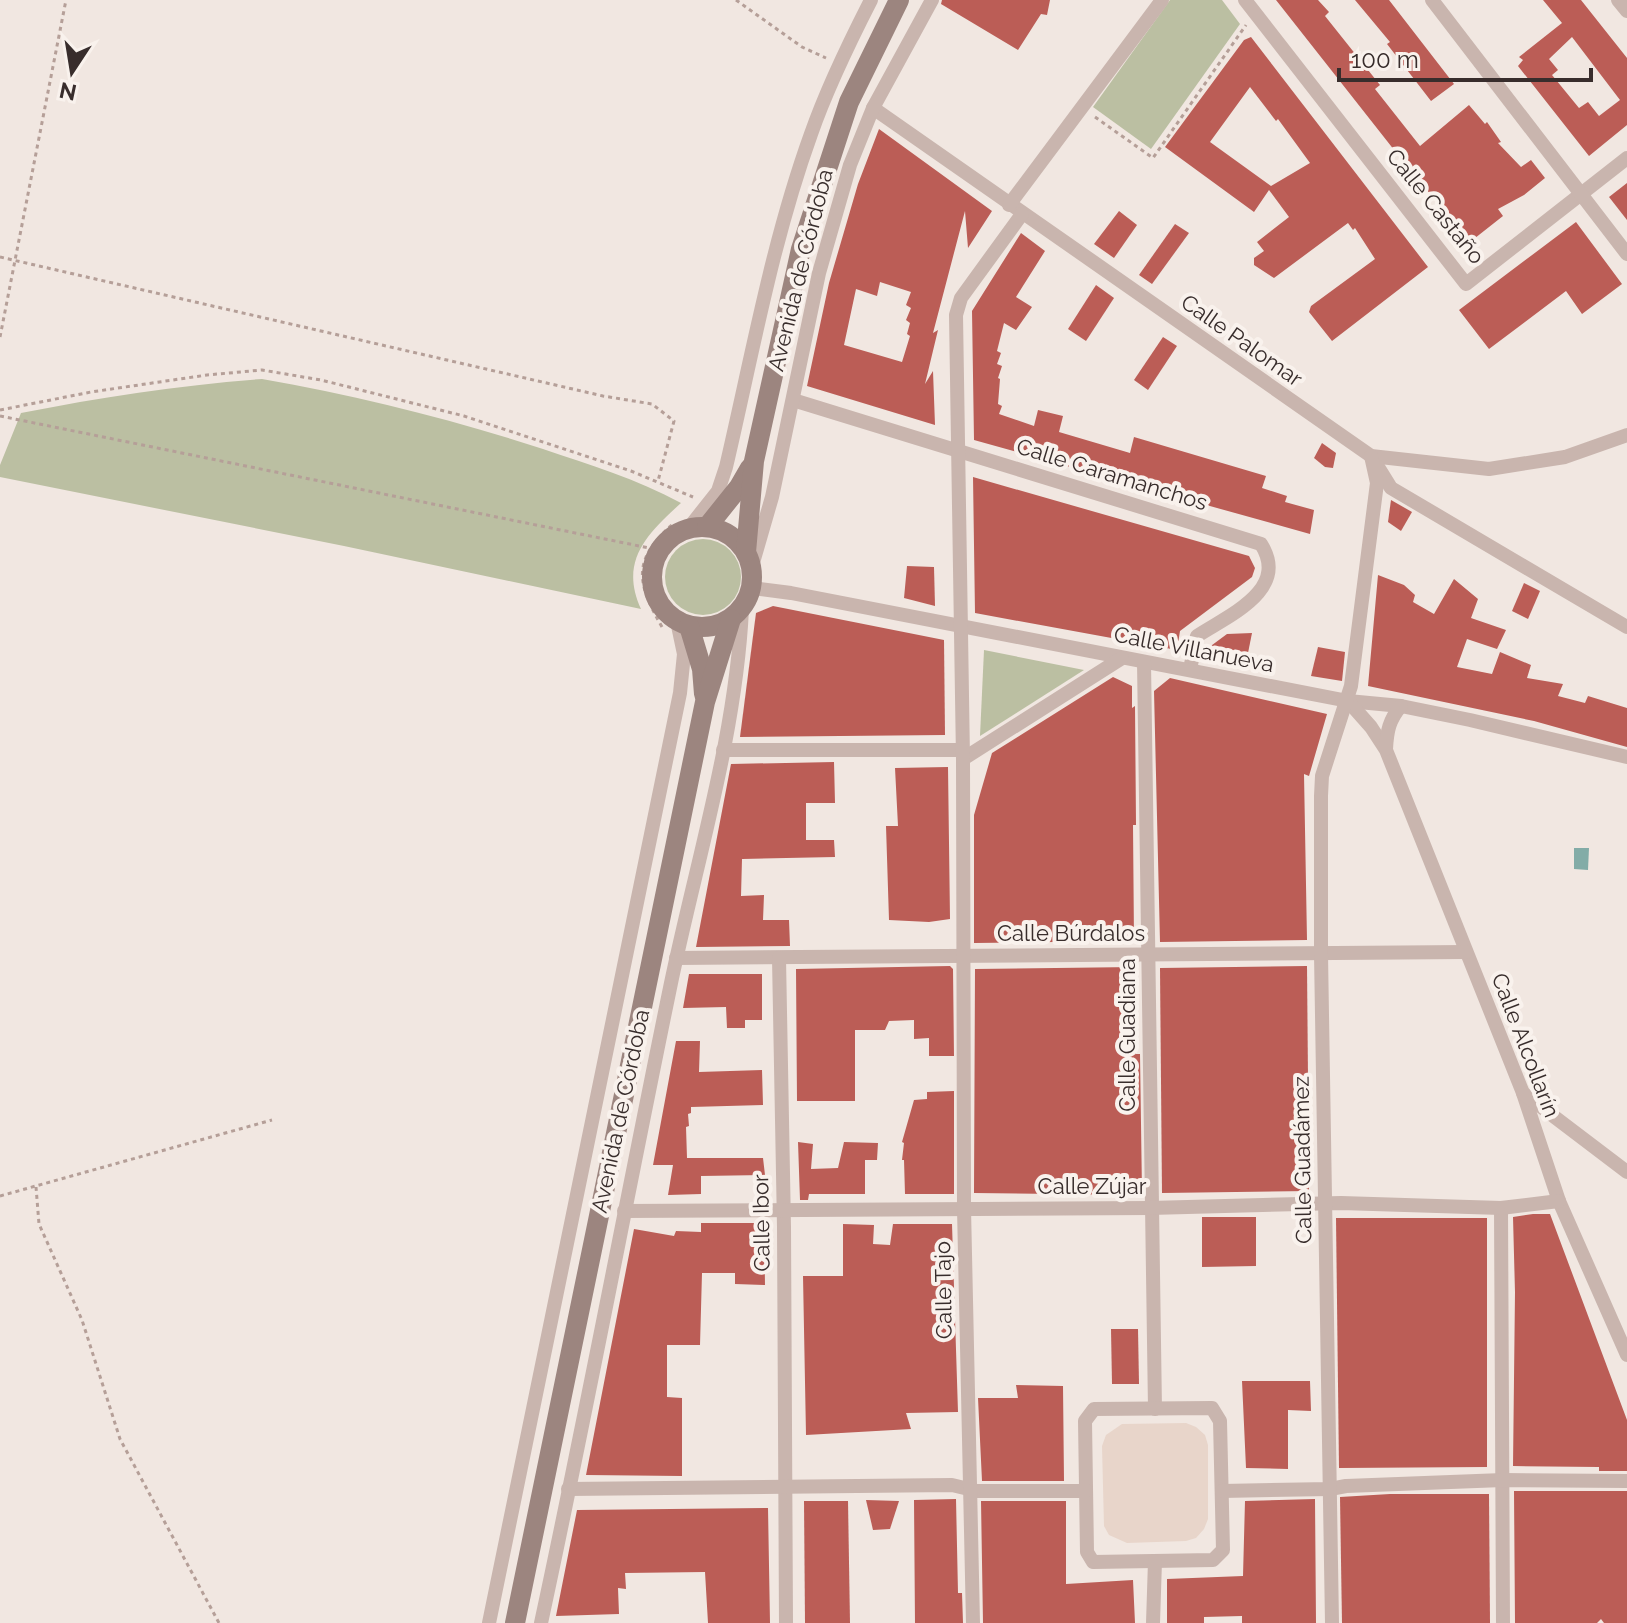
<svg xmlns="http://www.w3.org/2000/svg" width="1627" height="1623" font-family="Raleway,sans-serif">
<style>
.green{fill:#bbbfa2}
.plaza{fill:#e8d5ca}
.water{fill:#83aca7}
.building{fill:#bb5d56;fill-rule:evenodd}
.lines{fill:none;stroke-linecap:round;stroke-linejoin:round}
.path{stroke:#b59f98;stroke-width:3;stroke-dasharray:4 4;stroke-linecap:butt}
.street{stroke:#c9b5ae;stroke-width:14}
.secondary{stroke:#9c857f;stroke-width:20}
.labels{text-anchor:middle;stroke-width:8;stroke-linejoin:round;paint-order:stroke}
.street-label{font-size:22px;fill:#382d2c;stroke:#f9f2ed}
</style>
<rect width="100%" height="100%" fill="#f1e7e1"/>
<g class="green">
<path d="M1170 0H1222L1240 24 1151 149 1093 107Z"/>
<path d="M262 379C358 396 451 419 543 449 590 465 637 479 681 503 647 534 619 561 641 609L344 546 0 477V465L21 413C102 397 181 385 262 379Z"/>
<circle cx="703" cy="577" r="38"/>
<path d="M984 650 1084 670 980 736Z"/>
</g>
<path class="plaza" d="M1186 1423 1196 1427 1205 1435 1208 1445V1519L1204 1529 1196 1538 1186 1541 1127 1543 1109 1535 1104 1526 1102 1446 1106 1435 1122 1424Z"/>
<path class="water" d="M1574 848H1589L1588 870 1574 869Z"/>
<g class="building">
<path d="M942 0H1050L1047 15 1041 14 1018 50 941 4Z"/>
<path d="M1276 0H1318L1329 12 1325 16 1380 85 1375 89 1420 146 1469 105 1485 124 1487 122 1501 142 1498 143 1521 167 1531 160 1545 178 1524 195 1498 209 1503 216 1470 242 1402 160Z"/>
<path d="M1355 0H1389L1454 84 1431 101 1387 44 1390 42Z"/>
<path d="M1543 0H1581L1627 58V125L1589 156 1518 66 1523 60 1519 57 1562 23ZM1572 37 1620 100 1599 116 1588 102 1579 108 1552 75 1558 70 1549 59Z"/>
<path d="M1251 37 1428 267 1332 341 1309 312 1311 306 1375 259 1355 228 1353 230 1348 223 1274 278 1254 265V258L1264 251 1257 242 1289 217 1269 190 1254 212 1165 147 1244 40ZM1250 87 1276 121 1278 119 1310 163 1271 186 1210 142Z"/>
<path d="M879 129 992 211 968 248 965 211 933 333 938 330 925 384 933 371 935 425 807 386 829 283 858 184ZM880 282 911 292 906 305 911 308 906 320 910 323 907 334 910 336 902 362 844 345 856 289 877 296Z"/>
<path d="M1627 183V220L1609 197Z"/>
<path d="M1119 211 1137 225 1114 258 1094 244Z"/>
<path d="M1576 222 1622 284 1582 314 1566 291 1489 349 1459 310Z"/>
<path d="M1175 224 1189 233 1152 284 1139 275Z"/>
<path d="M1021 233 1045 251 1016 297 1032 307 1016 330 1004 323 997 351 1001 353 997 364 1002 366 998 378 1000 379 998 404 1002 406 999 414 1034 426 1038 410 1063 416 1059 432 1130 453 1134 437 1266 476 1262 488 1287 496 1285 502 1314 510 1310 534 974 440 972 311Z"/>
<path d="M1096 285 1114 298 1086 341 1068 329Z"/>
<path d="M1163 337 1177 346 1148 390 1134 380Z"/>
<path d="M1322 443 1336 453 1333 468 1325 467 1314 458Z"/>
<path d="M973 477 1249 556 1255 568 1252 577 1180 631 1177 650 975 613Z"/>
<path d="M1391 500 1412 512 1401 531 1388 522Z"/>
<path d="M907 566 934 567 935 606 904 598Z"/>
<path d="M1378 575 1404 585 1415 595 1413 602 1434 614 1454 579 1478 599 1471 618 1506 630 1497 649 1467 639 1457 667 1492 674 1500 652 1531 665 1527 678 1563 684 1558 696 1585 703 1588 696 1627 708V747L1534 721 1368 686Z"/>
<path d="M1524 583 1540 591 1528 619 1512 611Z"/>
<path d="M773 606 944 640 945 735 740 737 756 613Z"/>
<path d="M1252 633 1246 663 1203 656 1204 651 1227 634Z"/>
<path d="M1318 647 1345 652 1342 681 1311 676Z"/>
<path d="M1113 677 1132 686V708L1135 706 1136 825H1133L1134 941 974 943V815L992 753Z"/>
<path d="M1170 678 1327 714 1309 776 1304 774 1307 940 1160 942 1154 691Z"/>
<path d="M834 762 835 803H806V840H834L835 857 742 859 741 896 764 895 763 920H789L790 946 696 947 731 764Z"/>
<path d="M948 767 950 919 929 922 889 920 886 826H898L895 768Z"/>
<path d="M950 966 953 969 954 1056H929V1038L914 1039V1020L889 1021 885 1030H855V1101H797L796 969Z"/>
<path d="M1307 966 1309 1191 1162 1193 1160 968Z"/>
<path d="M1135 967 1136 1054H1140L1142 1193 1138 1195 974 1193 975 969Z"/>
<path d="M689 974H762V1020H745V1028H727L726 1007 683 1008Z"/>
<path d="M676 1041H700L699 1072 762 1070 763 1105 691 1107V1113L688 1114 689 1126 686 1127 687 1158H763L765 1175 701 1176V1194L668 1195 673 1165H653Z"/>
<path d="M954 1091V1194H905L904 1160H902L904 1143 902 1142 914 1100 927 1099V1092Z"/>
<path d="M798 1142 813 1144 811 1169 838 1168 844 1142 878 1143 877 1160H865V1194H809L808 1200H800Z"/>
<path d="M1533 1214H1550L1627 1420V1471H1599V1467L1513 1466 1515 1292 1513 1217Z"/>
<path d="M1202 1217H1256V1266L1202 1267Z"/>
<path d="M1336 1218H1487V1467L1339 1468Z"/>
<path d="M701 1223H764L765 1285 735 1284V1273H702L700 1345H667V1397L682 1398V1476L586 1475 634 1229 674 1236 676 1231 701 1232Z"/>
<path d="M843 1224 874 1225 873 1244 890 1245 893 1224H952L958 1412 906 1413 911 1429 806 1435 803 1276H843Z"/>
<path d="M1111 1329H1138L1139 1384H1112Z"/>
<path d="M1242 1381H1310L1311 1411 1288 1410V1469L1246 1468Z"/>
<path d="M1016 1385 1063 1386 1064 1481H982L978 1398H1018Z"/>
<path d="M1514 1491H1627V1623H1604L1601 1619 1597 1623H1515Z"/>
<path d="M1390 1494H1489L1490 1623H1342L1340 1497Z"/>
<path d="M956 1499 958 1593H962L963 1623H915L914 1500Z"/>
<path d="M1315 1499 1316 1623H1242V1616L1204 1617V1623H1167V1579L1243 1576 1245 1501Z"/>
<path d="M866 1500 899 1501 890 1529 873 1530Z"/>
<path d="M804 1501H848L850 1623H805Z"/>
<path d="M981 1501H1066V1584L1133 1580 1135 1623H983Z"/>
<path d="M768 1508 770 1623H708L705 1572 625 1573 626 1589 618 1588 619 1614 556 1616 577 1510Z"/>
</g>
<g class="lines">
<g class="path">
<path d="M736 0 802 47 826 58"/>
<path d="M1095 117 1153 158 1246 25"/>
<path d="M0 257 603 396 652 404 674 421 658 481"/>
<path d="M0 337 66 0"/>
<path d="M0 410 91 392 207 375 262 370 321 380 464 416 631 471 693 497"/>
<path d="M0 416 659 550"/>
<path d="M662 627C636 581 632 560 674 523"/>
<path d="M36 1187 39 1224 82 1320 120 1439 219 1623"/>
<path d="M0 1196 272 1120"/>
</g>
<g class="street">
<path d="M1245 0 1466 284 1627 158"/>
<path d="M1432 0 1627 254"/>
<path d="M1618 0 1627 11"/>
<path d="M873 108 1371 456 1489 469 1565 457 1627 435"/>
<path d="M1009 205 1162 0"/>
<path d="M793 400 1261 544C1290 590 1229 615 1197 636L1190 669"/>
<path d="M1378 467 1391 488 1627 627"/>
<path d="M688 529 718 491 726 467C752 356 772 242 811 134 827 88 849 43 871 0"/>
<path d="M752 566 772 497 819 273 850 165 873 108 932 0"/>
<path d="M752 588 791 593 1348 701 1401 706 1470 720 1627 757"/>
<path d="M1144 662 1155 1409"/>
<path d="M1348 701 1371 727 1386 750 1523 1093 1559 1201 1627 1355"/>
<path d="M1386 749C1387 731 1389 720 1401 706"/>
<path d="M723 750H962"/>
<path d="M963 759 1122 658"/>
<path d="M676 958 1466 952"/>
<path d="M779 958 784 1227 786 1623"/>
<path d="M1523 1093 1627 1172"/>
<path d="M1501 1208 1503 1623"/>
<path d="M624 1211 1150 1208 1341 1203 1501 1208 1559 1201"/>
<path d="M1212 1408 1220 1421 1223 1550 1213 1560 1093 1562 1087 1552 1085 1421 1094 1409Z"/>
<path d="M568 1489 952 1485 977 1491H1086"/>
<path d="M1222 1491 1330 1489 1346 1486 1503 1480 1627 1481"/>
<path d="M489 1623 680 693 684 654 677 621"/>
<path d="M541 1623C587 1410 627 1196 671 983 697 859 736 735 742 609"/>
<path d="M973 1623 964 1208 963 759 956 315 961 298 1022 214"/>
<path d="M1153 1623 1155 1561"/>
<path d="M1332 1623 1321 954V796L1322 776 1351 686 1377 483 1371 456"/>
</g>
<g class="secondary">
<circle cx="702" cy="577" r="50"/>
<path d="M707 527 739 487 750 468"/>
<path d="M746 552 754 461 801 249 849 102 899 0"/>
<path d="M689 626 702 669 704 694"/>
<path d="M515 1623 705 702 731 619"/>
</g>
</g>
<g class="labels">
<g class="street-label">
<text transform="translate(1436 206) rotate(51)" y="8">Calle Castaño</text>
<text transform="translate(800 270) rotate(-76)" y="8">Avenida de Córdoba</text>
<text transform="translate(1242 340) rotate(35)" y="8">Calle Palomar</text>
<text transform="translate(1112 474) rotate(17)" y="8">Calle Caramanchos</text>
<text transform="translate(1194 649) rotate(11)" y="8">Calle Villanueva</text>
<text x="1071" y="941">Calle Búrdalos</text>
<text transform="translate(1127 1035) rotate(-90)" y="8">Calle Guadiana</text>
<text transform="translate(1526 1045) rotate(69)" y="8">Calle Alcollarín</text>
<text transform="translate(620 1111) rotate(-78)" y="8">Avenida de Córdoba</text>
<text transform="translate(1302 1160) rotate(-91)" y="8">Calle Guadámez</text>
<text x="1092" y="1194">Calle Zújar</text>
<text transform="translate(761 1223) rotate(-91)" y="8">Calle Ibor</text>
<text transform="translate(943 1290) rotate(-91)" y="8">Calle Tajo</text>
</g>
</g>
<g transform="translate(72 72) rotate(192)" stroke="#f9f2ed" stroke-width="6" paint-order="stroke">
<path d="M0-6L14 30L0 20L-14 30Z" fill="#382d2c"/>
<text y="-12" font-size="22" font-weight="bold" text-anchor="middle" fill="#382d2c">N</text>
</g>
<path d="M1339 68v12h252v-12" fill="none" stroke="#382d2c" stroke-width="4"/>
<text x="1351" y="68" font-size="24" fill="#382d2c" stroke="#f9f2ed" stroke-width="6" paint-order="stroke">100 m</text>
</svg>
